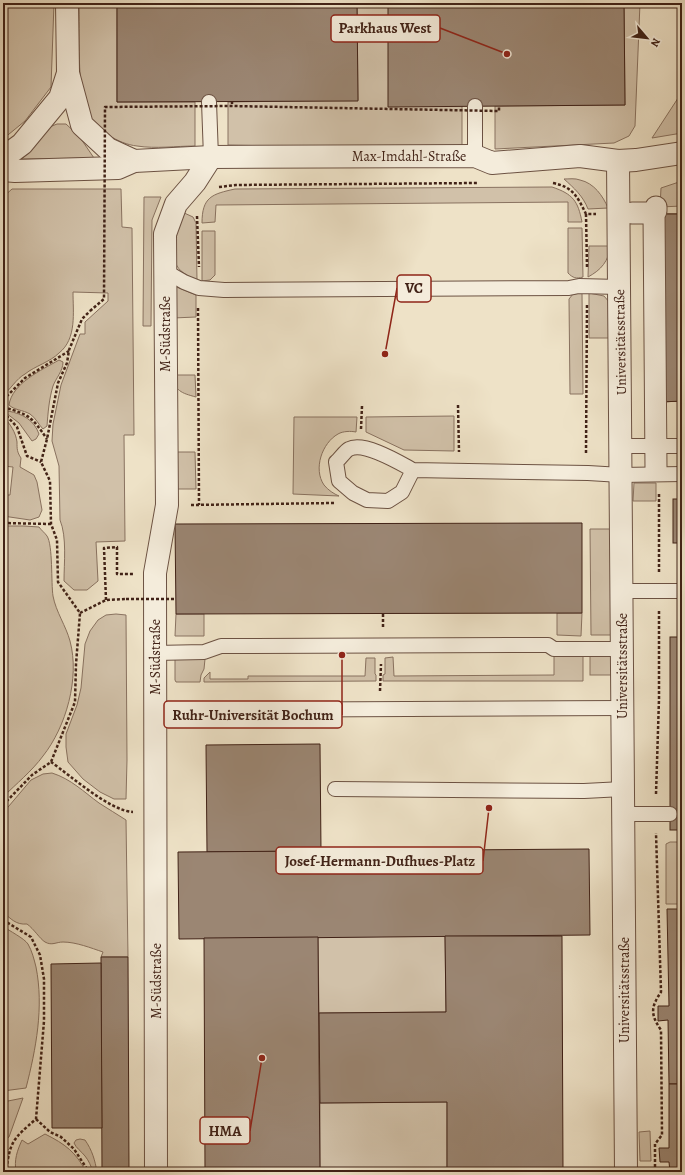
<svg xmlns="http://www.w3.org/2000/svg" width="685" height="1175" font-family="Alegreya,serif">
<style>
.green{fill:#d1c1a9;stroke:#897260}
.building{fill:#9b8673;stroke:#412217}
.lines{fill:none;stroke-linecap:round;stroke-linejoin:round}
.service-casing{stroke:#6c5243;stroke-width:16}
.pedestrian-casing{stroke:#6c5243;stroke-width:23}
.minor-casing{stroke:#6c5243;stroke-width:24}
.path{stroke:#412217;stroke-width:2.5;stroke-dasharray:3 2;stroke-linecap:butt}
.service{stroke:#f4ecdb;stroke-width:14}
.pedestrian{stroke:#f4ecdb;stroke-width:21}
.minor{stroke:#f4ecdb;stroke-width:22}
.path-bridge{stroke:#412217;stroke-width:2.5;stroke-dasharray:3 2;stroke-linecap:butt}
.labels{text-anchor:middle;stroke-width:3;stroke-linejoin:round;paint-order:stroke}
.street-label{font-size:14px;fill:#412217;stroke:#f4ecdb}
.leader{fill:none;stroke:#8f2418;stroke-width:1.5}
.callout-dot{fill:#8f2418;stroke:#f4ecdb;stroke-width:1.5}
.callout{fill:#f4ecdb;stroke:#8f2418;stroke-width:1.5}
.callout-label{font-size:15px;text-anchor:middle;font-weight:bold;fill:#412217}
</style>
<rect width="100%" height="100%" fill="#eee2c7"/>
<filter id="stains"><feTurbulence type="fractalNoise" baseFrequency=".005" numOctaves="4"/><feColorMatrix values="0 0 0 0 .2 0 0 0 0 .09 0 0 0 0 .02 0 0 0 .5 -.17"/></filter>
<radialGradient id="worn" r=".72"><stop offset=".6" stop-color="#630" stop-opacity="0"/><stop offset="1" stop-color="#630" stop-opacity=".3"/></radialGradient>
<g class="green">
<path d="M3 3H54L51 87 25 121 3 139Z"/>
<path d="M79 3H117V102H195V146C176 146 156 149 137 146 118 144 97 130 88 113 76 89 80 31 79 3Z"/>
<path d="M357 3H388L462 106V150L228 145V102L358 100Z"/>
<path d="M624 3H640L635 126 629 136 614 143 495 149V106L625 105Z"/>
<path d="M682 92V133L652 138Z"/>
<path d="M57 124H66L79 136 94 158 22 159 47 128Z"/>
<path d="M564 179C569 179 575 178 580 180 594 183 603 196 608 208L588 209C583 196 574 188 564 179Z"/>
<path d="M682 181V206L660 207 661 188Z"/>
<path d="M552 187C573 194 578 201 582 222H568V202L216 205 215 222 202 223C202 197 212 194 235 189Z"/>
<path d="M12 189H121L122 227 132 228 134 435H124L125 541 96 542 98 581 87 590H74L64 581C64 563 67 537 60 520L59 466 52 441 53 424 61 385 80 334H85V322L108 301V293L73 292C73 312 77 339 59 353 50 362 35 366 25 374 16 379 11 389 3 395V197Z"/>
<path d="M144 197H161L152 220 151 326H143Z"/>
<path d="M182 212 193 217 196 223 197 280C190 277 181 273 177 266 169 252 176 225 182 212Z"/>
<path d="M568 228H582L583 277C576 279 573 278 568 273Z"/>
<path d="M202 231H215V275L210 280 202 281Z"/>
<path d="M589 246H610C609 261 601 270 588 277Z"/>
<path d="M172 285 196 295V317L173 318Z"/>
<path d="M582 293 583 394H570L569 299 573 294Z"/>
<path d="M589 293 604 296 610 303V338H589Z"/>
<path d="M59 360 63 362C63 371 56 378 53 386 49 399 48 413 47 426L43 429C38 424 36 418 30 414 23 410 14 410 9 405 12 383 42 370 59 360Z"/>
<path d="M172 375H195L196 397C181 393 175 391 172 375Z"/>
<path d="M8 411C23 414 34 420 39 434L36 439 32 441 19 423 6 413Z"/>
<path d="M454 416V451L404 450 366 432V417Z"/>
<path d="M3 417C10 423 16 433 17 442 17 449 17 452 21 458L20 467 34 475 37 482 42 510 39 517 30 520 3 516V495H10L13 467 3 466Z"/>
<path d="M294 417H357L356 432C351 431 343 431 338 434 322 443 313 469 324 485 328 490 334 494 339 496L293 494Z"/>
<path d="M174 452H195L196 489H174Z"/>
<path d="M634 483H656V501H633Z"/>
<path d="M3 526H24L39 527C41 530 45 533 47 536 53 545 51 583 53 596 56 612 66 626 70 641 80 678 66 727 43 756 32 771 16 784 3 797Z"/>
<path d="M590 529H611L612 635H591Z"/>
<path d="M557 613H582L581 636 557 635Z"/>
<path d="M116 614 126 615 127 760 126 799H114L100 792 83 779 68 762 66 747V734L77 705 81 688 85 644 90 631 98 620 106 615Z"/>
<path d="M176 614H204V636H175Z"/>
<path d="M554 656H583V681H383V675L385 674V658L393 657 394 676 554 675Z"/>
<rect x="590" y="656" width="22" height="19"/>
<path d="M175 658 205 659 204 669 201 675 200 682H176L175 680Z"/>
<path d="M366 658H375V674L376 675V681L204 682V678L210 672V679H248V676H365Z"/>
<path d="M52 773C71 779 84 792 99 803 108 809 117 814 126 820L128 957H101L103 952C91 948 76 942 63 942 56 942 52 946 45 942 40 939 34 929 27 924 16 925 11 919 3 912V858H5L7 848 3 846V813L31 780 43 774Z"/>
<path d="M670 842H682V904H666V844Z"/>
<path d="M3 926C9 931 24 938 28 944 32 951 34 959 36 967 44 1007 36 1049 26 1088L3 1091Z"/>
<path d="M445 936 446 1012 319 1013 318 937Z"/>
<path d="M23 1098 9 1137 6 1139 3 1133V1102Z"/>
<path d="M447 1102V1172H320V1103Z"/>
<path d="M650 1131 651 1161H640L639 1132Z"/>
<path d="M45 1134C65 1144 76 1152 86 1172H16C14 1160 17 1151 22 1140L28 1144Z"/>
<path d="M80 1139 85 1140C92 1150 95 1160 97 1172H93C91 1166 89 1161 85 1156 81 1151 76 1148 74 1143L76 1140Z"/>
</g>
<g class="building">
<path d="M117 3H357L358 101 117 102Z"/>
<path d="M388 3H624L625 105 388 107Z"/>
<path d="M659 214H682V401L660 402Z"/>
<path d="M659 214H682V401L660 402Z"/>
<rect x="673" y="499" width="9" height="44"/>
<path d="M582 523V613L176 614 175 524Z"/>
<rect x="670" y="637" width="12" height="193"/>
<path d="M320 744 321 851 207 852 206 745Z"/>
<path d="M589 849 590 935 179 939 178 852Z"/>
<path d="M667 909H682V1084H669L668 1020 658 1021V1006H669Z"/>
<path d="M445 936H562L563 1172H447V1102L320 1103 319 1013 446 1012Z"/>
<path d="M318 937 320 1172H205L204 938Z"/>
<path d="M101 957H128L129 1172 102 1171Z"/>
<path d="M101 963 102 1128H52L51 964Z"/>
<path d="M669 1084H682V1172H670L669 1162H660L659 1148H669Z"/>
</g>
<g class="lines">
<g class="service-casing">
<g id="service">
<path d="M209 102 211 157"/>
<path d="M475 156V106"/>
<path d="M165 271 184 282 199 288 224 290 569 288 579 286 619 287"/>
<path d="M621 446H682"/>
<path d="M413 470 402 492 388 501 367 500 353 493 339 481 336 462C340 459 345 451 349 449 364 441 400 463 413 470L588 473 621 475 682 474"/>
<path d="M621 591H682"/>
<path d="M155 653 204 652 221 646 548 645 554 649H622"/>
<path d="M217 710 622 708"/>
<path d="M335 789 584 791 623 789"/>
<path d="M623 814H670"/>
</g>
</g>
<g class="pedestrian-casing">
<g id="pedestrian">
<path d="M632 213H654L656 211V207"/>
<path d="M654 213 656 468"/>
</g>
</g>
<g class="minor-casing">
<g id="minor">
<path d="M67 3 68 73 82 125 108 149 134 161"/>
<path d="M3 158 22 144 60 98 68 73"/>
<path d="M618 161 626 1172"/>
<path d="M3 170 15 171 118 168 134 161 211 157 475 156 492 163 580 156 618 161 636 160 682 153"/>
<path d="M156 1172 155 573 167 505 165 234 176 204 195 182 211 157"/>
</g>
</g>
<g class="path">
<path d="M232 101V106"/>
<path d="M553 183C573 187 577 196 586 214H596"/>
<path d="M219 187 236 185 478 183"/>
<path d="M586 214 587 267"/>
<path d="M197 216 199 267"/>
<path d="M198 308 199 505"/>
<path d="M3 400 25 378 69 351"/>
<path d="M458 405 459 452"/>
<path d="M3 407C30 415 31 416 47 439"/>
<path d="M3 412 17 427 27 456 41 462"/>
<path d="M361 429 362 406"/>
<path d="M586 453 587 304"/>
<path d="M191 505 334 503"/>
<path d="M3 523 51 524"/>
<path d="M659 572V493"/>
<path d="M106 600 104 548 117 547V574H133"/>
<path d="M80 613 106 600 126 599"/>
<path d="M383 627V613"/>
<path d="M380 691 381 664"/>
<path d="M51 762C71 776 110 811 133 812"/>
<path d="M656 794 659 699V609"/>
<path d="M3 805 32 775 51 762 75 702 76 664 80 613 58 582 57 540 51 524 50 481 41 462 47 439 58 383 67 363 69 350 82 319 90 311"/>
<path d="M3 920 31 937 40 955 44 979V1021L36 1119C13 1139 10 1141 6 1172"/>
<path d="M36 1119 50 1132 61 1137 74 1149 89 1172"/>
<path d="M3 1144 8 1151"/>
<path d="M655 1172V1144L662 1135 661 1030C650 1014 651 1007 661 992L656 833"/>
</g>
<use href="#service" class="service"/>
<use href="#pedestrian" class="pedestrian"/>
<use href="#minor" class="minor"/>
<g class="path-bridge">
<path d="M90 311 104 299 105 107 232 106 499 111V106"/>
<path d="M126 599H175"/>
</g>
</g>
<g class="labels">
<g class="street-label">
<text x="409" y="161">Max-Imdahl-Straße</text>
<text transform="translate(165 334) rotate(-90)" y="5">M-Südstraße</text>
<text transform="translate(620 342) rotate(-91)" y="5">Universitätsstraße</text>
<text transform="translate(155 657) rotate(-90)" y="5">M-Südstraße</text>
<text transform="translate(622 666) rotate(-90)" y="5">Universitätsstraße</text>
<text transform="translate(156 981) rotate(-90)" y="5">M-Südstraße</text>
<text transform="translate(624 990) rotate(-90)" y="5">Universitätsstraße</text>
</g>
</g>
<path class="leader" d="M507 54L440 28M385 354L397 288M342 655L342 715M489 808L483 861M262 1058L250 1131"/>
<g class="callout-dot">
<circle cx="507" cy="54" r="4"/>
<circle cx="385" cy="354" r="4"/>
<circle cx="342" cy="655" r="4"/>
<circle cx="489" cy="808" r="4"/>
<circle cx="262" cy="1058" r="4"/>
</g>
<g class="callout">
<rect x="331" y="15" width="109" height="27" rx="4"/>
<rect x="397" y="275" width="34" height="27" rx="4"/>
<rect x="164" y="701" width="178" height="27" rx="4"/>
<rect x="276" y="847" width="207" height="27" rx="4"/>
<rect x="200" y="1117" width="50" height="27" rx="4"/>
</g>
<g class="callout-label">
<text x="385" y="33">Parkhaus West</text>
<text x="414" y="293">VC</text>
<text x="253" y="720">Ruhr-Universität Bochum</text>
<text x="380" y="866">Josef-Hermann-Dufhues-Platz</text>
<text x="225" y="1136">HMA</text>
</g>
<rect width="685" height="1175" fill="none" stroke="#eee2c7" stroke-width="16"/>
<rect x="4" y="4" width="677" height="1167" fill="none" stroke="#412217" stroke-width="2"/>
<rect x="8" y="8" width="669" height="1159" fill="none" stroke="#412217"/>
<g transform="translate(647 38) rotate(118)" stroke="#f4ecdb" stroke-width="3" paint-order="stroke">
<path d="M0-3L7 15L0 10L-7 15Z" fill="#412217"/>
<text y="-6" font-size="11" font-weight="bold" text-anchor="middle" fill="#412217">N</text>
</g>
<rect width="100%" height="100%" filter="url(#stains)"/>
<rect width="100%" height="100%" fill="url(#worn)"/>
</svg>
